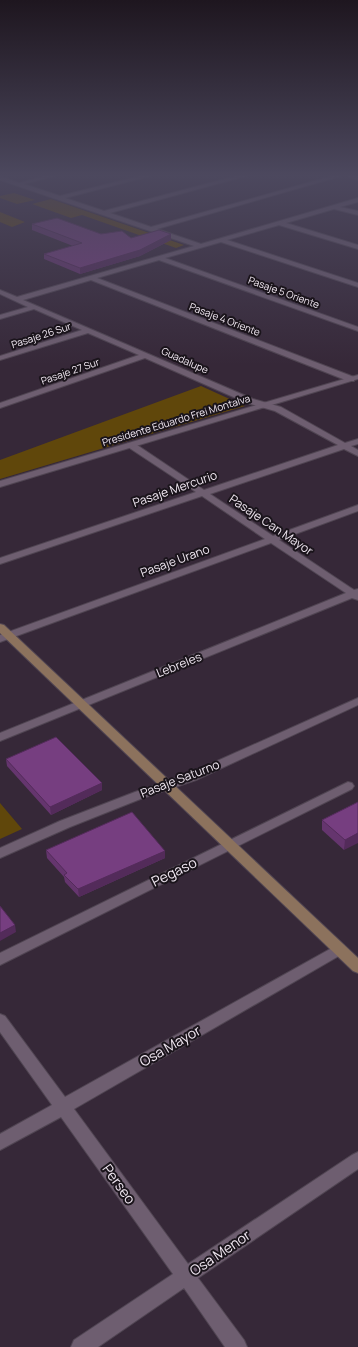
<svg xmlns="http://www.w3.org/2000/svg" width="358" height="1347" font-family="Manrope,sans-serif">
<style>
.green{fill:#60470b}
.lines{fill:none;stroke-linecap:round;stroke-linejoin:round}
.minor-casing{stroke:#504552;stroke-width:2}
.tertiary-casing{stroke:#504552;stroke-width:2}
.secondary-casing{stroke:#504552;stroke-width:2}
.minor{fill:#6e5e70;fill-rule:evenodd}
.tertiary{fill:#6e5e70;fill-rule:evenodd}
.secondary{fill:#8c725d;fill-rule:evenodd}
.wall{fill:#65356e}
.shaded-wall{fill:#532b5a}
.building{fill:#763e80;stroke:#532b5a}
.labels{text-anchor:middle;stroke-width:4;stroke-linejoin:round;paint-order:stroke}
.far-street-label{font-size:10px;fill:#f1e8f2;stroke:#1a141b}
.street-label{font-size:12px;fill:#f1e8f2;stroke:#1a141b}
.near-street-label{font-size:14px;fill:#f1e8f2;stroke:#1a141b}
</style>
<rect width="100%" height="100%" fill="#362838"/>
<g class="green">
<path d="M14 193 35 200 17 204 0 198V196Z"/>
<path d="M51 199 184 245 176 248 82 215 71 218 32 204Z"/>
<path d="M0 212 25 222 12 227 0 222Z"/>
<path d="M201 386 245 406 0 479V460Z"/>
<path d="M0 803 22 829 0 839Z"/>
</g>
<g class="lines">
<g class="minor-casing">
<g id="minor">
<path d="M0 176 19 183 44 176H54L24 184 60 196 140 176H150L65 198 104 211 236 176H246L110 213 151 227 332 176H341L157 229 201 244 358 198V202L340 207 358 211V215L334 209 286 223 358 245V249L279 225 227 240 358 283V287L221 242 165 258 358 327V331L159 260 97 278 354 377V381H348L91 280 23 300 253 399 281 407 345 443 358 439V444L351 446 358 450V456L344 449 210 494 273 536 358 505V511L279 540 354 590 358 589V600L352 598 0 741V733L346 593 271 543 0 642V635L265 539 202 496 0 564V558L196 492 128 447 127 445 128 443H134L204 490 338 445 275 411 247 403 145 358 0 408V403L139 355 88 333 0 360V356L82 330 34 309 0 319V315L28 307 0 294V290L17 297 194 246 0 180Z"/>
<path d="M358 698V705L196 780 143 798 70 827 0 858V848L60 821 135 792 188 774Z"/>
<path d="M348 782 352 783 354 786 352 789 0 965V953Z"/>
<path d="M339 944 344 945 346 949 344 953 74 1109 188 1264 352 1155 358 1152V1169L198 1278 244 1340 247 1347H225L184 1288 98 1347H71L74 1340 173 1274 61 1117 0 1150V1134L52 1105 0 1032V1014L5 1016 65 1097Z"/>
</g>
</g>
<g class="tertiary-casing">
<g id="tertiary">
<path d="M349 176H358V180L349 177Z"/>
<path d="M358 375V379L0 487V481Z"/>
</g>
</g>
<g class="secondary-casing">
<path id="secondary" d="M0 624 4 625 358 958V973L353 971 0 633Z"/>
</g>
<use href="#minor" class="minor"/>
<use href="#tertiary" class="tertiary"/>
<use href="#secondary" class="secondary"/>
</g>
<g class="wall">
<path d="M32 224 131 238 171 234V240L140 256 80 274 44 259V254L73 246 32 230Z"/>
<path d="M6 759 102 790 51 815 7 766Z"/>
<path d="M358 802 344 850 322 830V820Z"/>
<path d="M46 850 165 858 79 897 65 882 64 877 47 858Z"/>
</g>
<g class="shaded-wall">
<path d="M171 234V240L140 256 80 274V268Z"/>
<path d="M102 783V790L51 815 50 807Z"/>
<path d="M358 833V843L344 850 345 840Z"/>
<path d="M165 851V858L79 897 78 889Z"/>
<path d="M15 925 16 932 0 941V933Z"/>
</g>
<g class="building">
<path d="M57 218 101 234 122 231 131 238 159 230 171 234 140 250 80 268 44 254 82 243 32 224Z"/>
<path d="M56 737 102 783 50 807 6 759Z"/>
<path d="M358 802V833L345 840 322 820Z"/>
<path d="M132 812 165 851 78 889 64 875 67 873 46 850Z"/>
<path d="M0 906 15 925 0 933Z"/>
</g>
<linearGradient id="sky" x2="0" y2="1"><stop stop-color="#1e161f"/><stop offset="0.48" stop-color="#4c485e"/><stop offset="1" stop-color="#4c485e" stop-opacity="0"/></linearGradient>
<rect width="358" height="365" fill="url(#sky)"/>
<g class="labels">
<g class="far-street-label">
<text transform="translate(284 292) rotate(20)" y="4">Pasaje 5 Oriente</text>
<text transform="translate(225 319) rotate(21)" y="4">Pasaje 4 Oriente</text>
<text transform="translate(41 335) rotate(-18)" y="4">Pasaje 26 Sur</text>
<text transform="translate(185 360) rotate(24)" y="4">Guadalupe</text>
<text transform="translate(70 371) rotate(-19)" y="4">Pasaje 27 Sur</text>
<text transform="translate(176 420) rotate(-17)" y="4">Presidente Eduardo Frei Montalva</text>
</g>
<g class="street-label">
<text transform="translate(175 489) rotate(-19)" y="4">Pasaje Mercurio</text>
<text transform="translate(271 525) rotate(34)" y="4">Pasaje Can Mayor</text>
<text transform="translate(175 561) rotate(-20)" y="4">Pasaje Urano</text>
<text transform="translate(179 665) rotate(-22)" y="4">Lebreles</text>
<text transform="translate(180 779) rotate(-21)" y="4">Pasaje Saturno</text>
</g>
<g class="near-street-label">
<text transform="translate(174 872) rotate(-26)" y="5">Pegaso</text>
<text transform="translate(170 1046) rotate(-30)" y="5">Osa Mayor</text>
<text transform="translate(119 1184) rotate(54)" y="5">Perseo</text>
<text transform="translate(220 1253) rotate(-34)" y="5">Osa Menor</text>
</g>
</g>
</svg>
